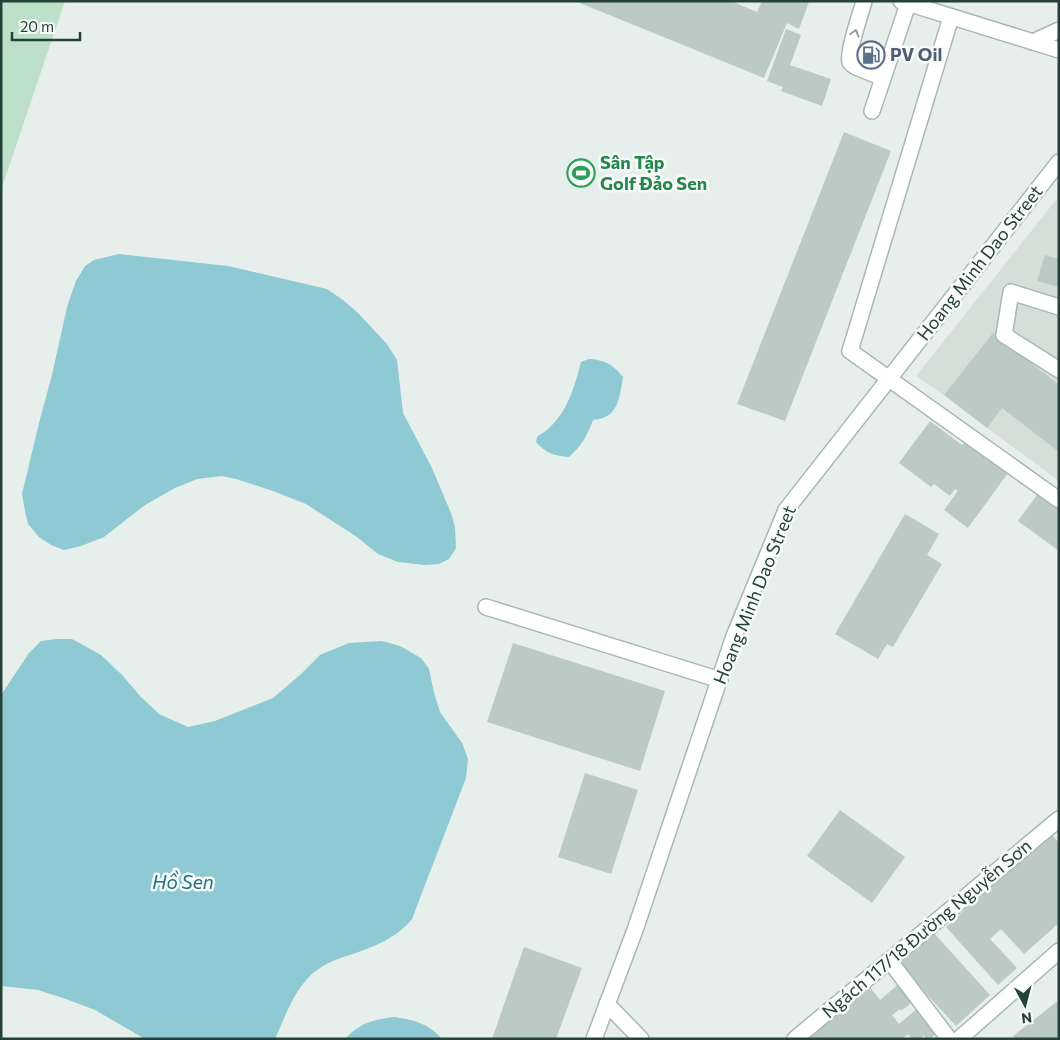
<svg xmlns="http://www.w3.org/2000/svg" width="1060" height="1040" font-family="Commissioner,sans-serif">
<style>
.built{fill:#d4dfda}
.green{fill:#bfe0c8}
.water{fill:#8ec9d4}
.building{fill:#bbcac4}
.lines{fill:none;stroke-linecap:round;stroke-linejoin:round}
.minor-casing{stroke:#a8b8b2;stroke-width:18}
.minor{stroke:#fff;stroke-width:15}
.oneway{stroke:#92a09c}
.labels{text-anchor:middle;stroke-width:5;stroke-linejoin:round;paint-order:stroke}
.service-label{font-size:18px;font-weight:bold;fill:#4e5e75;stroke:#f7fbf9;text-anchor:start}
.leisure-label{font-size:18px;font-weight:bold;fill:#27864d;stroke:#f7fbf9;text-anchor:start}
.street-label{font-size:18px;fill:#24423a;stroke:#f7fbf9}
.water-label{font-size:19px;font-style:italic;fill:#1c6f80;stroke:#f7fbf9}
</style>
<rect width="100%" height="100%" fill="#e6efeb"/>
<path class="built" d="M1059 196V481L987 428 944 395 916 376Z"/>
<path class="green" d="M1 1H65L1 190Z"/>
<g class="water">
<path d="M119 254 228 266 327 289 343 300 358 313 387 344 397 360 403 413 432 468 451 513 455 527 456 548 449 559 439 564 425 565 398 562 378 554 357 537 306 504 273 491 236 479 222 476 197 479 175 488 145 505 104 537 81 546 64 550 51 545 39 537 28 524 25 511 22 494 40 419 52 375 67 307 76 281 85 266 94 260Z"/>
<path d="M589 359C605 360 612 364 623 377 621 389 619 412 605 417 601 419 597 419 593 420 587 436 582 445 569 457 555 456 545 453 536 442L537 437C541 433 546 432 549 428 568 411 575 385 581 362Z"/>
<path d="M57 639H72L101 655 123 676 140 696 159 714 188 727 215 721 273 698 300 675 320 655 349 643 382 641 400 646 421 658 429 669 434 693 440 712 462 743 468 759 466 778 412 919C397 938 375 946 353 954 340 958 328 962 317 970 295 986 286 1015 275 1039H145L95 1010 66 999 38 990 1 986V695L29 653 41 641Z"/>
<path d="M394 1017C414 1020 428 1023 442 1039H345C361 1022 373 1020 394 1017Z"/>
</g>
<g class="building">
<path d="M575 1H731L757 12 762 1 809 2 799 29 787 23 764 78Z"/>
<path d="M786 29 801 35 790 65 831 79 822 106 781 91 783 87 767 81Z"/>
<path d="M844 132 891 151 785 421 737 404Z"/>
<path d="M1045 255 1059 259V287L1037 281Z"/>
<path d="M993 333 1059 385V452L1002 408 987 428 944 395Z"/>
<path d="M930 421 962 445 968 438 1011 469 968 528 944 510 958 491 955 489 950 496 934 484 931 487 899 463Z"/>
<path d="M1040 491 1059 504V551L1018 521Z"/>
<path d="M905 514 939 534 927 555 942 564 893 647 887 644 878 659 835 634Z"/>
<path d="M513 643 665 691 640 771 487 722Z"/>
<path d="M585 773 638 790 611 874 558 857Z"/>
<path d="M840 810 905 857 872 903 807 856Z"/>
<path d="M1050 833 1059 843V923L1024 954 1001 929 990 939 1017 968 998 985 946 927Z"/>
<path d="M933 932 990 995 956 1026 898 963Z"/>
<path d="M524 947 582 968 556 1039H492Z"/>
<path d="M900 983 915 1000 901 1011 900 1009 892 1015 899 1024 920 1006 940 1030 930 1039H926L924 1035 920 1039H912L908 1034 902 1039H807L869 986 880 1000Z"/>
<path d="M1059 1000V1039H1015L1013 1036Z"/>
</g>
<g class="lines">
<g class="minor-casing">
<g id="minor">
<path d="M864 1C861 13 847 52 850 62 852 65 853 65 856 67L883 78"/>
<path d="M901 1 1059 50"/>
<path d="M951 17 850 351 1059 500"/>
<path d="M1033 42 1059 30"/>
<path d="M872 111 908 4"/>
<path d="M1059 307 1011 292 1004 335 1059 370"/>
<path d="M486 607 720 680"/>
<path d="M889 960 949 1039"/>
<path d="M607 1004 641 1039"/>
<path d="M594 1039 635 930 734 636 786 510 1059 162"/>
<path d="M795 1039 1059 819"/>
<path d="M959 1039 1059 951"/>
</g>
</g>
<use href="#minor" class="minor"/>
</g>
<defs><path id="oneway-chevron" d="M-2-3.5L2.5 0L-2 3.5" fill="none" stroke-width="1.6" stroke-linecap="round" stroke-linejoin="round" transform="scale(1.25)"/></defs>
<use class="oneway" href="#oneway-chevron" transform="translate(855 33) rotate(-74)"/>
<defs>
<g id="fuel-ring" transform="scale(1.4375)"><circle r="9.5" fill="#f7fbf9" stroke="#5c6f8a" stroke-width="1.5"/><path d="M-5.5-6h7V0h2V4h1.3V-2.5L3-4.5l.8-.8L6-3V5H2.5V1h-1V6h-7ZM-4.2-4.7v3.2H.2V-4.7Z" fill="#5c6f8a"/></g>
<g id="stadium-ring" transform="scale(1.4375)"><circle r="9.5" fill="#f7fbf9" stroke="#2e9e5b" stroke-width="1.5"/><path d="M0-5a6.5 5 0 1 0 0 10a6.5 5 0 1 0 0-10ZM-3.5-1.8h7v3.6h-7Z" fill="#2e9e5b"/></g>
</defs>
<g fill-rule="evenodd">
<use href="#fuel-ring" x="871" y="55"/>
<use href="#stadium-ring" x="581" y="173"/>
</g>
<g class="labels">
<g class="service-label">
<text x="890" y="61">PV Oil</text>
</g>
<g class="leisure-label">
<text x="600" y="169">Sân Tập<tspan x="600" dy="21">Golf Đảo Sen</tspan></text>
</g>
<g class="street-label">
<text transform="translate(980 263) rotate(-52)" y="6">Hoang Minh Dao Street</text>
<text transform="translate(755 595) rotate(-68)" y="6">Hoang Minh Dao Street</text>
<text transform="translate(927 929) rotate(-40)" y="6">Ngách 117/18 Đường Nguyễn Sơn</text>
</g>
<g class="water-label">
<text x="183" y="889">Hồ Sen</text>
</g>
</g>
<rect width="1060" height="1040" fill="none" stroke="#24423a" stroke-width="5"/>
<g transform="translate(1025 1005) rotate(173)" stroke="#f7fbf9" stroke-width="4" paint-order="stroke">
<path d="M0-4L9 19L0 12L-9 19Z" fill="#24423a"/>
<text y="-8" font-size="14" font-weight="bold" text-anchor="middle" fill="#24423a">N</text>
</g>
<path d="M12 32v8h68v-8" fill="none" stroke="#24423a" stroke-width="2.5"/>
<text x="20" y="32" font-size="15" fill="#24423a" stroke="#f7fbf9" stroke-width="4" paint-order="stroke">20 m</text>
</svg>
